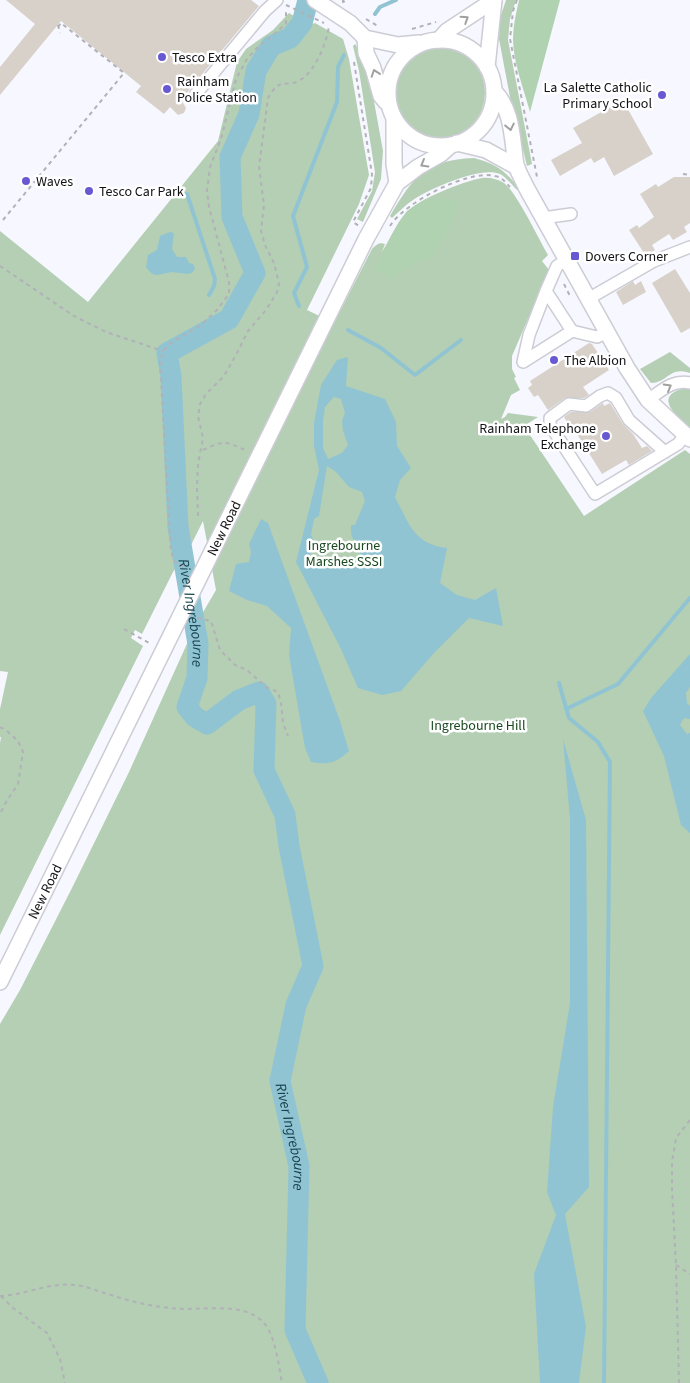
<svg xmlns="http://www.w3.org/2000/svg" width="690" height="1383" font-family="'Source Sans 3',sans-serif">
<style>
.green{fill:#b4cfb4}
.forest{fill:#b0d2b1}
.water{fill:#91c4d2;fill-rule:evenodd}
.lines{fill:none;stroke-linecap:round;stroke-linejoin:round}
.stream{stroke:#91c4d2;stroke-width:4}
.river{stroke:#91c4d2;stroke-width:21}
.building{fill:#d7d1c9}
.minor-casing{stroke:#ccccd5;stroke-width:14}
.major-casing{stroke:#ccccd5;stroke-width:18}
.path{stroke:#b1b1b7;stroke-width:2;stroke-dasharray:4 4;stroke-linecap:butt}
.minor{stroke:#fff;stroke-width:11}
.major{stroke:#fff;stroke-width:15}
.oneway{stroke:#a0a0a1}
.poi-dot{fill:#6759d2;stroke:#fff;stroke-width:2}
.labels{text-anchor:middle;stroke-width:5;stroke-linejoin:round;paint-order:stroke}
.poi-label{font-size:14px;fill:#121115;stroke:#fff;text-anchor:start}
.street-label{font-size:14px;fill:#121115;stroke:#fff}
.park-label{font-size:14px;fill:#18481e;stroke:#fff}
.water-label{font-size:15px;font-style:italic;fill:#15424e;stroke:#fff}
</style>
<rect width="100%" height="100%" fill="#f7f7ff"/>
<g class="green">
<path d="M506 0H516L510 19 508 40 532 164 527 166 510 97 499 39 500 18Z"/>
<path d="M289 13 309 25 315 23 343 39 349 59 369 175 359 204 307 310 334 323 372 249C376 245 379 242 385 244L382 252C390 239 396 224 406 213 418 199 464 181 482 178 489 177 498 179 504 183 517 193 538 238 548 255L542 261 549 270 512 356V369L516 377 514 378 520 390 511 395 501 419 505 417 508 413 538 417 524 426 584 516 685 450 690 454V1383H0V1024L20 990 72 888 129 772 195 626 216 590 203 521 192 543 173 572 142 634 135 630 131 638 143 646 0 935V743L1 737H0V709L8 672 0 671V231L88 302 218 141 237 62 246 49 273 30Z"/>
<path d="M355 44 363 57 369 74 383 151 381 179 363 222 357 219 372 191 375 172 359 71 353 46Z"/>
<circle cx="440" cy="93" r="45"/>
<path d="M474 158C496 164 506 171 519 189L517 190C512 185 506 177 500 174 480 166 430 189 413 200 405 205 399 212 392 218L390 216C414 176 425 160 474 158Z"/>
<path d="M670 352 690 368V373C669 366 668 383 651 383L640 369Z"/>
<path d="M686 388 690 389V428C675 415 652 395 686 388Z"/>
</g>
<g class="forest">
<path d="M519 0H560L530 112C524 90 513 62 513 39 513 26 516 13 519 0Z"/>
<path d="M426 199H458C454 226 445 235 433 258L415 262 393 279 375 268 399 222 407 211Z"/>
</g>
<g class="water">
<path d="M170 232 174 233 172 249 177 257H186L189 263 193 264 195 269 192 273 187 274 172 272 157 275 152 274 146 267 148 255 157 250 160 236Z"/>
<path d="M348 357 346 386 385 399 396 422 397 446 411 468 400 480 395 497C409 523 413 544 447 548L440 583 457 595 475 600 496 588 503 626 469 618 434 653 401 691 382 695 358 688 341 649 296 562 319 470 314 446V423L321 385 337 360ZM334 397 341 399 345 413 342 421 343 431 348 445 342 453 328 459 323 448V421L325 407ZM327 466 336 472 349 487 362 492 365 501 355 525H351C351 532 350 538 357 542L360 554 351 564 332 559 315 560 310 557 313 539 311 535 314 519 319 516Z"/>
<path d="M261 519 268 523 340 721 349 751C336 763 329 765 311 762L305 748 289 655 291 628 267 606 247 600 229 591 236 564 249 562 251 552 249 544Z"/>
<path d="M690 654V687L686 693 687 703 690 706V719L684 718 680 725 687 734 690 733V833L681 825 664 756 643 711 651 698Z"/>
<path d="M563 739 586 820 589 1187 565 1214 586 1327 579 1383H540L534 1274 556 1215 547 1192 553 1107 570 1003V819Z"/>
</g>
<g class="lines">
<g class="stream">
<path d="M375 14 380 7 396 0"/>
<path d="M187 194 215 279 214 286 209 295"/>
<path d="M299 306 294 293 307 267 293 216 337 102 338 67 344 55"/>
<path d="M348 330 381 348 415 375 461 340"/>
<path d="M559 683 569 718 598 742 610 762 604 1383"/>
<path d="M566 709 618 684 690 598"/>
</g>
<path class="river" id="s1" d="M308 0 302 23 290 38 271 46 256 71 249 114 230 157 232 217 255 273 229 319 167 353 171 376 178 527 198 644 197 678 187 707 195 717 207 724 239 700 259 692 266 704 264 770 285 815 289 846 313 966 296 1005 280 1081 299 1166 295 1330 318 1383"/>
</g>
<g class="building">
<path d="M6 0H251L259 6 189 90 182 101 186 108 184 113 178 115 170 107 164 114 136 92 141 86 61 21 0 95V67L35 24Z"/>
<path d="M619 102 621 106 625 104 653 154 614 176 604 157 594 163 591 158 560 176 551 160 582 143 573 128Z"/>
<path d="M674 177H690V223L684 227 687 232 673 240 669 234 652 245 655 250 646 256 629 230 637 225 639 228 654 217 640 194 656 184 658 187Z"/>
<path d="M675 269 690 293V328L681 333 652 283Z"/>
<path d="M633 281 635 285 641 281 646 292 623 305 616 292Z"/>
<path d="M589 343 592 344 609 370 583 387 589 395 584 398H565L548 410 538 395 534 397 528 388 532 385 530 381Z"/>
<path d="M603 403 604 406 610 403 623 424 633 434 642 448 647 446 652 451 629 465 626 460 602 474 572 426 570 428 564 417 571 412H590Z"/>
</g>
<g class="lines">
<g class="minor-casing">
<g id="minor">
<path d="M195 95 265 11 277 0"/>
<path d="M543 218 571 214"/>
<path d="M546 291 529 335 523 362 572 331 546 291 557 266 566 260"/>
<path d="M588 299 654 261 690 247"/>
<path d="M572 331 597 337 606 333"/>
<path d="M648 400C661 391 673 379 690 383"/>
<path d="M665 452 629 420 616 398 608 393 600 396 586 406 569 404 550 418V425L595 494 678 444 685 435"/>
</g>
</g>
<g class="major-casing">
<g id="major">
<path d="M315 0 350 23 365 38 398 45 419 43"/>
<path d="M365 38 366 53 373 68 381 96 386 102"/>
<path d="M439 40 447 31 494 0"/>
<circle cx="441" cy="93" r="53"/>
<path d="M487 67 494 0"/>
<path d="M494 91C513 110 512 140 516 165 518 172 523 180 526 187L627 368 648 400 690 439"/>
<path d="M394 118V164L397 183"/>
<path d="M457 143 486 150 517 167"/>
<path id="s2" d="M0 982 366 239 397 183 418 167 441 154 451 145"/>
</g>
</g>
<g class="path">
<path d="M343 0V2L347 0"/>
<path d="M517 0 513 11 510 39 537 177"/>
<path d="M286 5 324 23"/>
<path d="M366 19 378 26"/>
<path d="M58 25 60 33"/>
<path d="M412 29 436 22"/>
<path d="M354 62 372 174 371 188 353 222 359 226"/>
<path d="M683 174 690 175"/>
<path d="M3 220 124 73 61 23 58 27"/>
<path d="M390 226C404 203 468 169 495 176 502 177 505 182 510 187"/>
<path d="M0 266 74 316 106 332 163 351"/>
<path d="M564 284 571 298"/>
<path d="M203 450C224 440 226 441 247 451"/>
<path d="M198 516 197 487 198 464 203 438 198 416 200 404 206 394 224 376 237 353 248 331 266 310 277 292 279 284 274 263 265 245 261 231 264 205 259 167 268 98C281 75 285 89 300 80 315 72 327 42 329 26"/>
<path d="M184 567 175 562 171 552 160 363 163 351 172 342 201 325 217 310 229 294V282L209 207 207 191 210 167 221 139 236 79 247 59 257 48 286 24V9"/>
<path d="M197 618 211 621 220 650 235 665 247 670 266 687 278 692 281 703 283 723 288 736"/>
<path d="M124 629 151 644"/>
<path d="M0 727 7 731 18 741 23 752 18 784 6 802 0 814"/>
<path d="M676 1265 690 1274"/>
<path d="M0 1296C25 1295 49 1282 75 1285 86 1286 97 1291 108 1294 129 1301 149 1306 171 1308 198 1312 242 1300 263 1322 275 1333 279 1367 282 1383"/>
<path d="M1 1296 13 1308 47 1333 60 1359 65 1383"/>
<path d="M679 1383 676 1265 672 1189V1162L676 1138 690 1120"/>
</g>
<use href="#minor" class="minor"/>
<use href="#major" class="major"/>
</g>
<defs><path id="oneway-chevron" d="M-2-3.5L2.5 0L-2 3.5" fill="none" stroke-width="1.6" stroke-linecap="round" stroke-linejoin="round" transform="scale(1.25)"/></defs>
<g class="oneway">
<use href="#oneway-chevron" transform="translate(465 19) rotate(-33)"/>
<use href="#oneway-chevron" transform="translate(375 73) rotate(-109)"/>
<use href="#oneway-chevron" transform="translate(510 127) rotate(78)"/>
<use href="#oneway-chevron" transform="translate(424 164) rotate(150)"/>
<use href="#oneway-chevron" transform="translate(668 387) rotate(-30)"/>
</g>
<g class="poi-dot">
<circle cx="162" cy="57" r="5"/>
<circle cx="167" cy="89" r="5"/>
<circle cx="662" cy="95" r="5"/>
<circle cx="26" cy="181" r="5"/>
<circle cx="89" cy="191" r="5"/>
<rect x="570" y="251" width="10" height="10" rx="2.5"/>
<circle cx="554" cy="360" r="5"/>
<circle cx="606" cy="436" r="5"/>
</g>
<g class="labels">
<g class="poi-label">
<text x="172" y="62">Tesco Extra</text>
<text x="177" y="86">Rainham<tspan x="177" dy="16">Police Station</tspan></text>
<text x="652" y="92" text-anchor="end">La Salette Catholic<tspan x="652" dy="16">Primary School</tspan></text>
<text x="36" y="186">Waves</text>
<text x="99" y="196">Tesco Car Park</text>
<text x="585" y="261">Dovers Corner</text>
<text x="564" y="365">The Albion</text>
<text x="596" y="433" text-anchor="end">Rainham Telephone<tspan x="596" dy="16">Exchange</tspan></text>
</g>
<g class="street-label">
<text dy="5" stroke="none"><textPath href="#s2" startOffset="506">New Road</textPath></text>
<text dy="5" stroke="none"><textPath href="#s2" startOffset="101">New Road</textPath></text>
</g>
<g class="park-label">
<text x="344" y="550">Ingrebourne<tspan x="344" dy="16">Marshes SSSI</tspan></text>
<text x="478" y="730">Ingrebourne Hill</text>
</g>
<g class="water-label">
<text dy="5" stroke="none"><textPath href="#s1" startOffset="689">River Ingrebourne</textPath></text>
<text dy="5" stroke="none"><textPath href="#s1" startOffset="1334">River Ingrebourne</textPath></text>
</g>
</g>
</svg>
